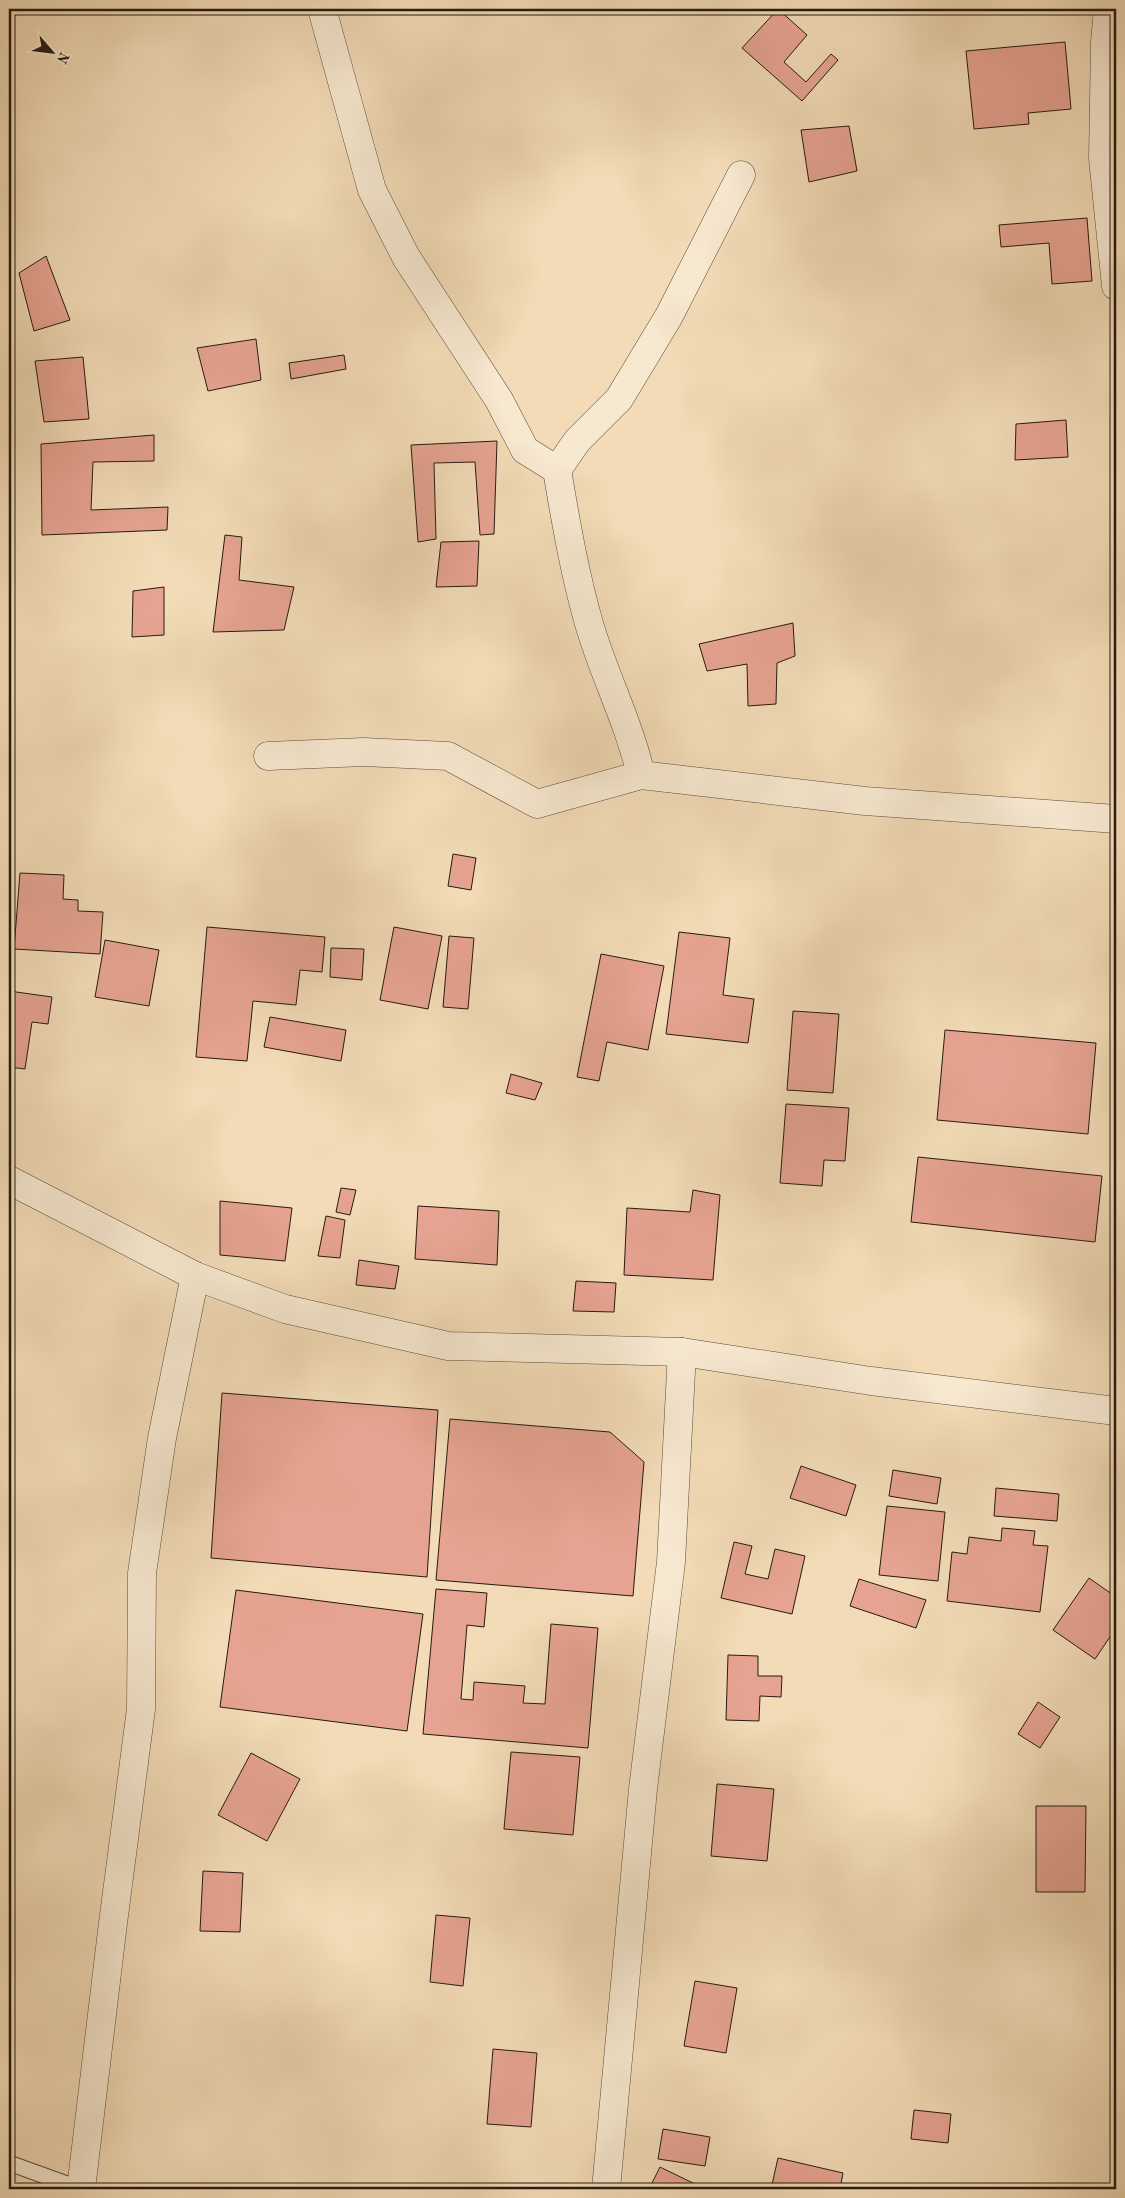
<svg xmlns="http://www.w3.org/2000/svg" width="1125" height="2198" font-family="'Old Standard TT',serif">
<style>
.building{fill:#e6a391;stroke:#261b10}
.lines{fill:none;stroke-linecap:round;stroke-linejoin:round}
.service-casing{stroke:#594b3a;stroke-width:17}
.minor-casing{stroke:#594b3a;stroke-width:29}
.tertiary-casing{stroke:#594b3a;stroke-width:29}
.service{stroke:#f7e8d0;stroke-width:15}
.minor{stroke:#f7e8d0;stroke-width:28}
.tertiary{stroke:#f7e8d0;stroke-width:28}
</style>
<rect width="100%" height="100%" fill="#f2dbb6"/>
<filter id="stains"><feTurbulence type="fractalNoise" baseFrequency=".004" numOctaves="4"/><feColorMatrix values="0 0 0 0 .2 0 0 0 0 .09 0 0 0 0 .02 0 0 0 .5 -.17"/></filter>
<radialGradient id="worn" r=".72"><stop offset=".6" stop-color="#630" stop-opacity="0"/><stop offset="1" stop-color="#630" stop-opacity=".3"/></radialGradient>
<g class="building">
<path d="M778 9 807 35 784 62 806 82 831 54 838 60 802 101 742 48Z"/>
<path d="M1065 42 1071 109 1028 113 1029 124 974 129 966 51Z"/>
<path d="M849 126 857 171 809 182 801 130Z"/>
<path d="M1087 218 1092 281 1052 284 1049 243 1001 247 999 225Z"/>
<path d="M46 256 70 320 34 331 19 273Z"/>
<path d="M256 339 261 380 208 391 197 348Z"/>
<path d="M344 355 346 369 291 379 289 363Z"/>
<path d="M83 357 89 419 44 422 35 361Z"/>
<path d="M1066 420 1068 457 1015 460 1016 424Z"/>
<path d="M154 435V461L93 462 91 510 168 507 167 530 42 535 41 444Z"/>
<path d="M497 441 494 534 480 535 475 462 434 463 436 539 418 542 411 445Z"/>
<path d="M225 535 242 537 239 580 294 587 284 630 213 632Z"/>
<path d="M479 541 477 586 436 587 441 542Z"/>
<path d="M164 587V635L132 637 133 591Z"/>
<path d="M793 623 795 656 777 663 776 704 748 706 747 664 707 671 699 644Z"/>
<path d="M453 854 476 858 471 890 448 886Z"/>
<path d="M20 873 64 875 63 899 78 900V911L103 912 100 954 14 949Z"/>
<path d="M207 927 325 937 322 972 300 970 296 1005 253 1001 247 1061 196 1057Z"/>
<path d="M394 927 442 936 428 1009 380 1000Z"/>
<path d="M679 932 730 938 723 995 754 999 748 1043 666 1034Z"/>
<path d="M449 936 474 938 468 1009 443 1007Z"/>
<path d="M105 940 159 950 149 1006 95 997Z"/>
<path d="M331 948 364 949 362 980 330 977Z"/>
<path d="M601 954 664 966 648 1050 607 1042 599 1081 577 1077Z"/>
<path d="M9 991 52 997 48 1024 32 1022 25 1069 9 1067Z"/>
<path d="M793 1011 839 1014 833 1093 787 1090Z"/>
<path d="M270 1017 346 1030 341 1061 264 1047Z"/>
<path d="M945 1030 1096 1043 1088 1134 937 1120Z"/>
<path d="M511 1074 542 1083 535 1100 506 1093Z"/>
<path d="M786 1104 849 1108 845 1161 824 1160 822 1186 780 1183Z"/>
<path d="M918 1157 1102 1176 1095 1242 911 1222Z"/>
<path d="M341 1188 356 1190 350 1215 336 1212Z"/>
<path d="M693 1190 720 1195 713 1280 624 1275 627 1208 690 1212Z"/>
<path d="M220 1201 292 1208 285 1261 220 1255Z"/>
<path d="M418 1206 499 1211 497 1265 415 1259Z"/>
<path d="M326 1216 345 1220 340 1258 318 1256Z"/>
<path d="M359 1260 399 1266 395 1289 356 1285Z"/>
<path d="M576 1281 616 1283 614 1312 573 1311Z"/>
<path d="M222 1393 438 1410 427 1577 211 1558Z"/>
<path d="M450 1419 610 1432 644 1462 633 1596 436 1580Z"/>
<path d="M801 1466 856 1485 846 1516 790 1498Z"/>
<path d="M893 1470 941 1478 937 1504 889 1496Z"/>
<path d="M996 1488 1059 1494 1057 1521 994 1516Z"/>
<path d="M887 1506 945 1512 938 1581 879 1575Z"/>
<path d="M1002 1528 1035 1531 1033 1545 1048 1546 1040 1612 947 1601 952 1552 967 1554 969 1537 1001 1541Z"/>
<path d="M734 1542 752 1546 745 1574 768 1579 775 1549 805 1556 792 1614 721 1598Z"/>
<path d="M1089 1578 1116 1597V1628L1095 1659 1053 1630Z"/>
<path d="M859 1579 926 1600 916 1628 850 1606Z"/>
<path d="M436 1589 487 1593 484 1627 467 1625 461 1699 473 1700 474 1682 525 1686 523 1703 545 1704 551 1624 598 1628 588 1748 423 1734Z"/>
<path d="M236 1590 423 1614 407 1731 220 1707Z"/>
<path d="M728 1655 758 1656V1676H782L781 1697 760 1696 759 1721 726 1720Z"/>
<path d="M1038 1702 1060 1717 1040 1748 1018 1734Z"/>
<path d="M511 1752 580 1757 573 1835 504 1829Z"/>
<path d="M251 1753 300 1779 267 1841 218 1815Z"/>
<path d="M717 1784 774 1789 767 1861 711 1856Z"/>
<path d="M1036 1806H1086L1085 1892H1036Z"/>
<path d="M203 1871 243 1873 240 1932 200 1931Z"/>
<path d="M436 1915 470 1918 463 1986 430 1982Z"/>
<path d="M695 1981 737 1988 726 2053 684 2046Z"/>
<path d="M493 2049 537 2053 531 2127 487 2124Z"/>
<path d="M914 2110 951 2114 948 2143 911 2139Z"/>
<path d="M663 2129 710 2137 705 2166 658 2159Z"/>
<path d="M778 2158 843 2173 840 2189H771Z"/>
<path d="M660 2167 697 2185 695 2189H649Z"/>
</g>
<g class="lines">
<g class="service-casing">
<path id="service" d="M9 2163 81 2189"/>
</g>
<g class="minor-casing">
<g id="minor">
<path d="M322 9 372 190 406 257 499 400 525 450 557 470C566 523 575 576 590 627 605 677 629 723 641 775"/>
<path d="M1108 9 1105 42 1103 158 1116 286"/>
<path d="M557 470 577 441 619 399 669 316 741 175"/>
<path d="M268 756 364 752 448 756 537 804 641 775 865 801 1116 819"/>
<path d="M81 2189 113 1923 141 1709 142 1573 162 1438 195 1276"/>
<path d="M606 2189 643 1789 671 1562 682 1352"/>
</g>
</g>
<g class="tertiary-casing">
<path id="tertiary" d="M9 1180 195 1276 285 1309 448 1346 682 1352 871 1381 1116 1411"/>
</g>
<use href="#service" class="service"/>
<use href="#minor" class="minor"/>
<use href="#tertiary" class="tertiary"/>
</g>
<rect width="1125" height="2198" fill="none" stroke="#f2dbb6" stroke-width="30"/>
<rect x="10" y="10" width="1105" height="2178" fill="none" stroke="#261b10" stroke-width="2.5"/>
<rect x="15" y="15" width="1095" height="2168" fill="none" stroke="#261b10"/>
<g transform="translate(52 52) rotate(118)" stroke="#f7e8d0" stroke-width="4" paint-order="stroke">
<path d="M0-4L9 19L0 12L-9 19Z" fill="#261b10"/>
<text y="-8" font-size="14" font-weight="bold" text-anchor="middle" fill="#261b10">N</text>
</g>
<rect width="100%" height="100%" filter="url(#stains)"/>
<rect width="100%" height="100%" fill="url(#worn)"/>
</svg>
